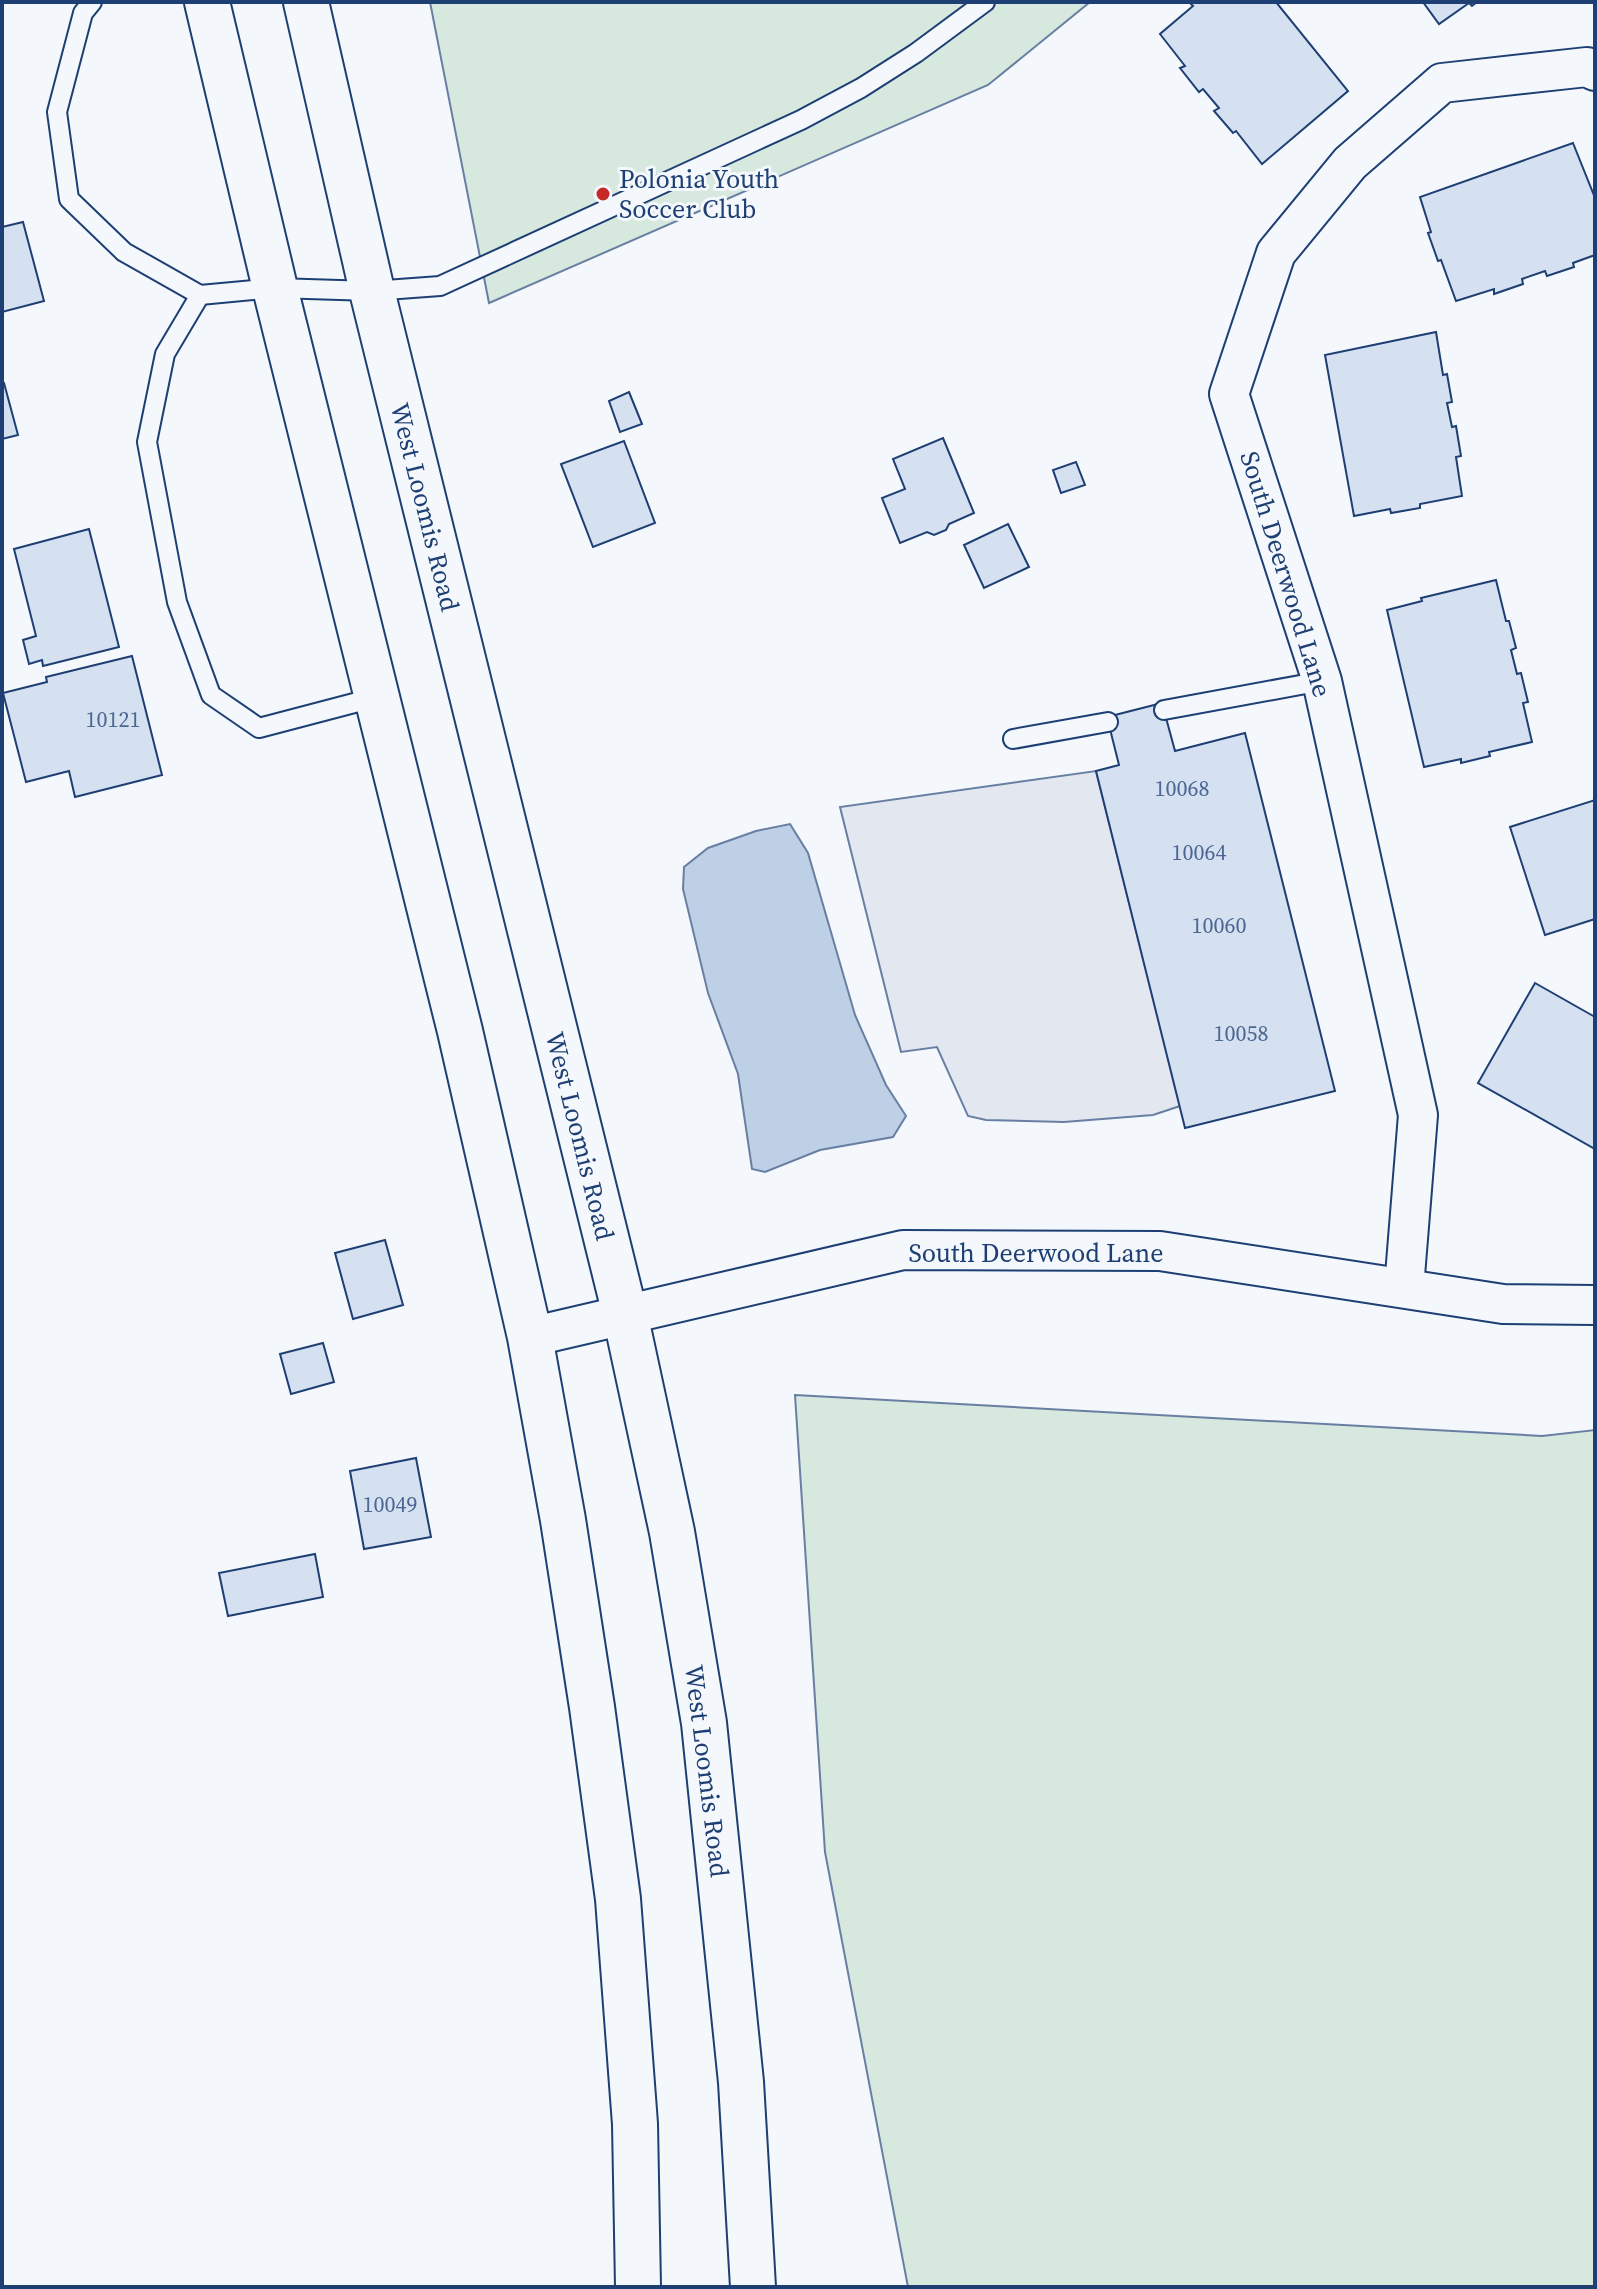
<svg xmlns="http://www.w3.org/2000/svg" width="1597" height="2289" font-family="'Source Serif 4',serif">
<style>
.green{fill:#d7e8df;stroke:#687fa3;stroke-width:2}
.parking{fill:#e3e8f0;stroke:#687fa3;stroke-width:2}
.water{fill:#bed0e5;stroke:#687fa3;stroke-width:2}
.building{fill:#d5e0f0;stroke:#1d3f73;stroke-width:2}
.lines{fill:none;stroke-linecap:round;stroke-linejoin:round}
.lane-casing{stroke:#1d3f73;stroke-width:22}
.street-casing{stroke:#1d3f73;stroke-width:42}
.primary-casing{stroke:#1d3f73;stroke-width:48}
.lane{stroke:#f4f7fb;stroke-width:18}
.street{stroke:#f4f7fb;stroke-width:38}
.primary{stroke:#f4f7fb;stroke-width:44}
.poi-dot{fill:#c62828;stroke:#f4f7fb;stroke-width:3}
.labels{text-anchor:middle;stroke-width:6;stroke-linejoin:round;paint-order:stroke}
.number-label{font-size:22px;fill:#4b6792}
.poi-label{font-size:26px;fill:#1d3f73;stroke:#f4f7fb;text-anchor:start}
.street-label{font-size:26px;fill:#1d3f73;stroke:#f4f7fb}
</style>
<rect width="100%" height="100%" fill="#f4f7fb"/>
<g class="green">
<path d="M430 2H1090L988 85 489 303Z"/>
<path d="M795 1395 1542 1436 1595 1430V2287H908L825 1852Z"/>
</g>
<path class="parking" d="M1096 771 1180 1106 1153 1115 1064 1122 986 1120 968 1116 937 1047 901 1052 840 807Z"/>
<path class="water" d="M790 824 808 853 855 1015 886 1085 906 1116 893 1137 820 1150 765 1172 752 1169 738 1074 708 993 683 889 684 867 708 848 756 831Z"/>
<g class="building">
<path d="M1193 2H1276L1348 91 1262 164 1236 131 1233 133 1214 111 1219 108 1203 89 1199 92 1180 68 1185 66 1160 34 1193 6 1191 4Z"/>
<path d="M1423 2H1477L1472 6 1469 3 1439 24Z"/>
<path d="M1573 143 1595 198V255L1573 263 1574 267 1547 276 1545 271 1522 279 1523 284 1494 294V289L1456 301 1441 260 1438 261 1428 233 1431 232 1420 197Z"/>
<path d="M23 222 44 301 2 312V227Z"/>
<path d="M1436 332 1443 375 1447 374 1452 402 1447 403 1452 427 1456 426 1461 456 1456 457 1462 496 1420 504V508L1391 513 1390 509 1354 516 1325 355Z"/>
<path d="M2 383H4L18 435 2 439Z"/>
<path d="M629 392 642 424 620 432 609 401Z"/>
<path d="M943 438 974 513 949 524 946 530 934 535 927 532 900 543 882 498 905 489 893 459Z"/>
<path d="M624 441 655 523 593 547 561 464Z"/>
<path d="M1076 462 1085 485 1061 493 1053 470Z"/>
<path d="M1008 524 1029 567 984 588 964 545Z"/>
<path d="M89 529 119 647 43 666 42 660 29 664 23 640 36 636 14 549Z"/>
<path d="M1496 580 1506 621H1509L1516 648 1511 650 1517 674 1521 673 1528 702 1523 703 1532 742 1489 752 1490 756 1461 763V759L1424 767 1387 610 1422 601 1421 598Z"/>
<path d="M132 656 162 775 75 797 69 771 26 782 3 693 47 682 46 677Z"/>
<path d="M1162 703 1175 751 1245 733 1335 1091 1185 1128 1096 771 1119 765 1107 717Z"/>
<path d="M1595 800V919L1545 935 1510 827Z"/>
<path d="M1535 983 1595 1017V1149L1478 1083Z"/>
<path d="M385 1240 403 1305 353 1319 335 1253Z"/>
<path d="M323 1343 334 1382 291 1394 280 1354Z"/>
<path d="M416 1458 431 1537 364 1549 350 1471Z"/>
<path d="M315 1554 323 1597 228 1616 219 1573Z"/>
</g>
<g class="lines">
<g class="lane-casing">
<g id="lane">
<path d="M92 2 83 13 57 112 69 199 124 252 200 295 275 288 372 291 440 286 801 120 861 88 916 53 985 2"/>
<path d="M200 295 165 354 147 442 177 602 211 695 259 728 377 697"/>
<path d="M1164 710 1322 681"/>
<path d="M1013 739 1108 722"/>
</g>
</g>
<g class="street-casing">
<g id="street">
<path d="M1404 1288 1418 1115 1322 681 1229 394 1276 253 1350 163 1442 83 1587 67 1595 71"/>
<path d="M530 1337 903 1250 1160 1251 1503 1304 1595 1305"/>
</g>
</g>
<g class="primary-casing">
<g id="primary">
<path d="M207 2 275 288 460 1031 530 1337 563 1520 592 1707 618 1899 635 2124 638 2287"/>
<path d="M306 2 372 291 625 1314 672 1532 704 1723 741 2082 753 2287"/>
</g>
</g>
<use href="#lane" class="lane"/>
<use href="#street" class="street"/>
<use href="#primary" class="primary"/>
</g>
<circle class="poi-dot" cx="603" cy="194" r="8"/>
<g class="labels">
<g class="number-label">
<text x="113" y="727">10121</text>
<text x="1182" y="796">10068</text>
<text x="1199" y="860">10064</text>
<text x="1219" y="933">10060</text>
<text x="1241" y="1041">10058</text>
<text x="390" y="1512">10049</text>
</g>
<g class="poi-label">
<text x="619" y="188">Polonia Youth<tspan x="619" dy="30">Soccer Club</tspan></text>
</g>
<g class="street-label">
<text transform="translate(425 507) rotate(76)" y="9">West Loomis Road</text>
<text transform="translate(1286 574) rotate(73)" y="9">South Deerwood Lane</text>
<text transform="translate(580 1136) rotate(76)" y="9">West Loomis Road</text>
<text x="1036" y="1262">South Deerwood Lane</text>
<text transform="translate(707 1771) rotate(83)" y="9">West Loomis Road</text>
</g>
</g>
<rect width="1597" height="2289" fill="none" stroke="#1d3f73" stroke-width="8"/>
</svg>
